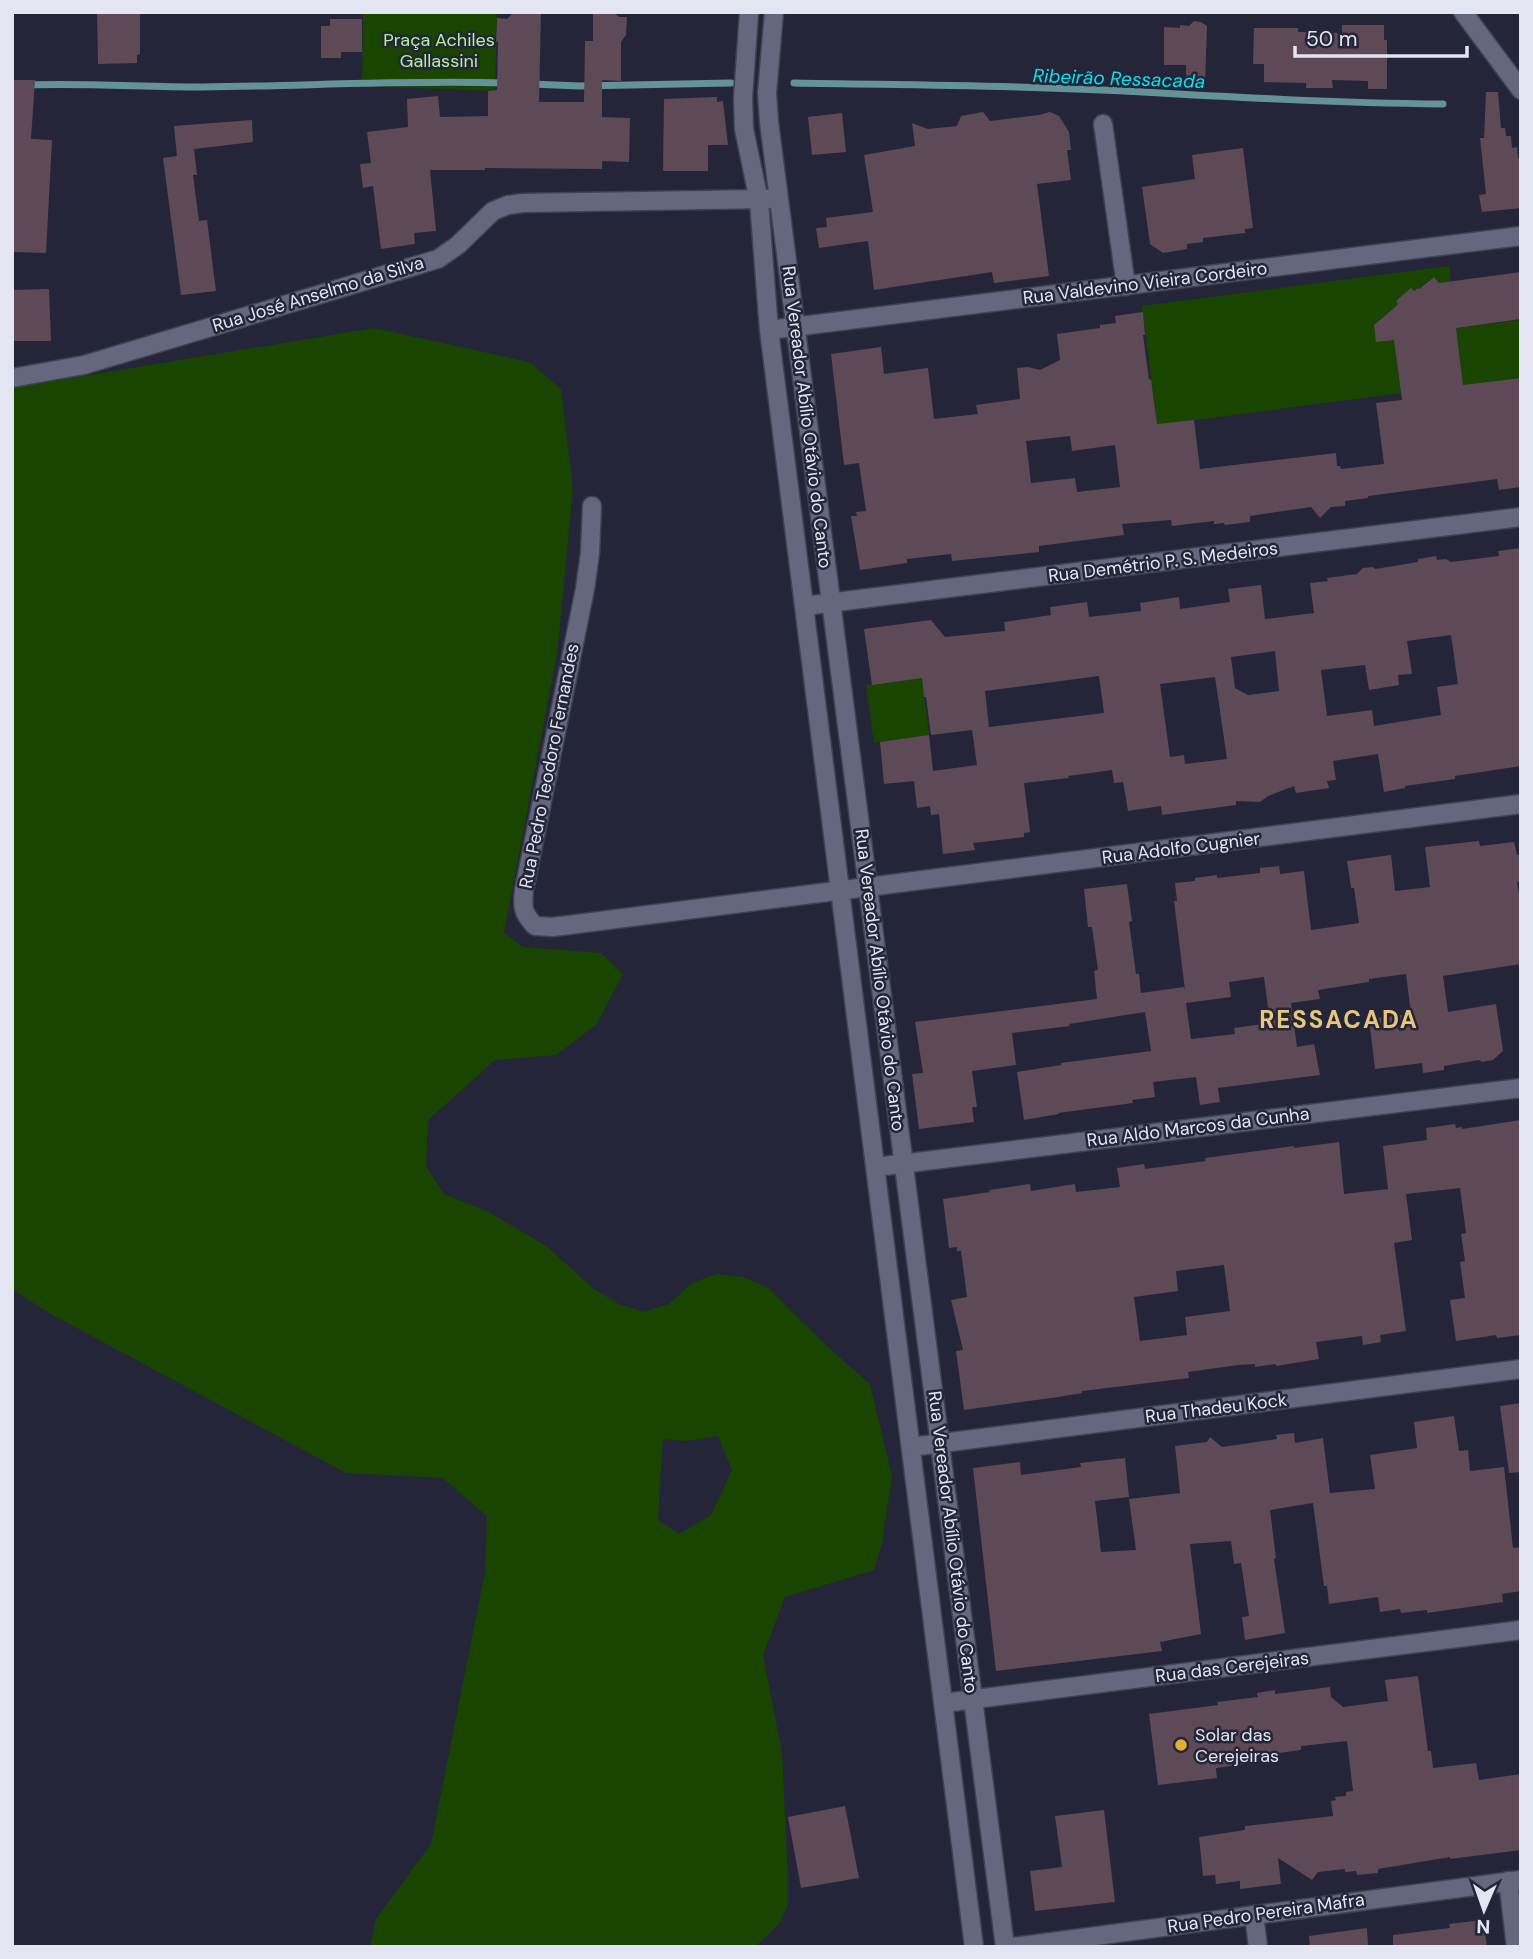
<svg xmlns="http://www.w3.org/2000/svg" width="1533" height="1959" font-family="'DM Sans',sans-serif">
<style>
.green{fill:#194500;fill-rule:evenodd}
.lines{fill:none;stroke-linecap:round;stroke-linejoin:round}
.stream{stroke:#649299;stroke-width:7}
.building{fill:#5e4957;fill-rule:evenodd}
.minor-casing{stroke:#404253;stroke-width:21}
.minor{stroke:#65677f;stroke-width:18}
.poi-dot{fill:#e0b034;stroke:#242539;stroke-width:2.5}
.labels{text-anchor:middle;stroke-width:5;stroke-linejoin:round;paint-order:stroke}
.park-label{font-size:18px;fill:#b0f295;stroke:#242539}
.street-label{font-size:18px;fill:#e3e5f3;stroke:#242539}
.poi-label{font-size:18px;fill:#e3e5f3;stroke:#242539;text-anchor:start}
.water-label{font-size:19px;font-style:italic;fill:#0ae2eb;stroke:#242539}
.district-label{font-size:24px;font-weight:bold;letter-spacing:2px;fill:#e8c77d;stroke:#242539}
</style>
<rect width="100%" height="100%" fill="#242539"/>
<g class="green">
<path d="M363 12H497L495 91 362 86Z"/>
<path d="M1449 266 1453 299 1434 277 1414 291 1411 289 1396 301 1398 304 1374 325 1377 342 1394 340 1401 393 1157 425 1142 306Z"/>
<path d="M1521 320V378L1463 386 1456 328Z"/>
<path d="M374 328 529 362 561 389 573 489 557 654 504 933 523 947 601 953 623 974 596 1025 556 1055 495 1060 428 1120 426 1166 444 1194 487 1211 546 1246 594 1289 619 1304 643 1312 669 1304 692 1283 717 1274 743 1277 768 1288 829 1348 870 1384 892 1476 882 1543 874 1570 785 1597 763 1655 782 1753 788 1879V1904L779 1924 755 1947H370L376 1919 431 1844 485 1572 487 1516 443 1478 346 1473 49 1313 12 1289V388ZM718 1436 732 1470 711 1515 679 1534 658 1520 663 1439 686 1441Z"/>
<path d="M922 678 929 735 874 743 866 685Z"/>
</g>
<g class="lines">
<g class="stream">
<path d="M794 83C904 85 1014 85 1124 91 1230 97 1336 103 1443 104"/>
<path d="M531 84 580 86 731 83"/>
<path d="M27 85C85 83 144 87 202 87 303 86 404 80 505 83"/>
</g>
</g>
<g class="building">
<path d="M97 12H140V54L137 55V63L98 64Z"/>
<path d="M514 12H541L539 102H584L585 41H593V13L613 12 619 17H627L626 35 621 42V81L602 80V117L630 118 629 162 602 161V169L485 168V170H430L436 231 414 233 415 244 381 249 373 186 363 188 360 164 371 163 367 132 408 127 407 99 438 96 440 117 488 116V91L497 90 498 41 496 42 497 18 507 19Z"/>
<path d="M330 19H362V52H341V58H321V26H330Z"/>
<path d="M1194 21 1201 22 1207 26 1205 85H1186V65H1164V27L1180 28V25L1189 26Z"/>
<path d="M1342 25H1384V40H1387V89H1368V81L1332 80 1333 88H1306V83L1264 82V64H1253L1254 28H1298V32L1342 33Z"/>
<path d="M12 80H35L31 139 52 140 46 253 12 252Z"/>
<path d="M1486 92H1498L1501 128H1505L1506 136H1511L1512 148 1517 147 1518 158H1521V208L1482 212 1479 195 1486 194 1480 138H1484Z"/>
<path d="M717 97V102L723 101 728 145H708V171H663L664 99Z"/>
<path d="M983 112 990 121 1039 115 1050 112 1059 116 1069 132 1071 150H1067L1071 180 1037 184 1049 276 994 283 992 272 874 290 868 241 819 248 816 228 827 227 826 218 873 212 864 155 915 146 912 123 928 129 957 126 961 116Z"/>
<path d="M842 113 846 152 812 155 808 117Z"/>
<path d="M252 120 253 142 194 149 197 175H193L199 221 207 220 216 291 181 295 163 158 177 156 174 126Z"/>
<path d="M1243 148 1253 228 1245 229V233L1203 238V242L1187 244V249L1163 253 1150 244 1142 187 1195 179 1192 155Z"/>
<path d="M1521 272V319L1456 328 1463 385 1521 378V487L1499 490 1497 479 1368 496V498L1345 501V506L1331 507 1320 518 1311 507 1250 516V522L1225 525 1224 523 1214 524V521L1172 526 1171 520 1122 524 1124 535 1039 546V552L952 561 951 554 907 559V563L860 570 851 516H857L856 512 866 511 859 463 844 465 831 354 881 347 884 374 928 368 934 419 978 414 976 405 1020 399 1017 368 1028 367 1040 370 1060 360 1057 334 1100 328V325L1116 323 1115 316 1143 312 1145 335H1143L1149 380 1151 379 1157 424 1194 420 1200 469 1336 453 1337 466H1340L1341 469 1384 464 1376 403 1402 400 1394 340 1376 342 1374 325 1394 308 1398 304 1396 301 1411 288 1414 291 1418 288 1419 289 1434 277 1439 283ZM1070 436 1072 451 1115 445 1120 487 1077 492 1075 478 1031 483 1026 441Z"/>
<path d="M49 289 51 341H12V290Z"/>
<path d="M1521 548V766L1455 776V779L1405 786V788L1384 792 1378 754 1333 761 1336 780 1327 781 1329 788 1296 793 1294 786 1268 796 1260 802 1236 801V805L1162 815 1161 806 1128 811 1123 782 1114 783 1112 770 1068 776 1069 778 1024 783 1030 832 1024 833V837L973 843 975 850 943 854 939 814 931 815 930 806 917 808 914 781 884 784 880 742 929 735 933 771 977 765 972 730 931 735 926 697H924L922 678 872 685 864 629 931 620 945 637 1005 631 1004 622 1051 615 1050 607 1087 602 1089 617 1141 611 1140 603 1179 597 1180 609 1230 602 1228 589 1261 585 1265 619 1314 613 1310 583 1328 581 1327 578 1357 574 1363 568 1373 567 1375 569 1418 562V559L1436 556 1437 560 1446 559 1451 562 1499 556 1498 551ZM1451 635 1458 684 1437 687 1441 715 1374 726 1372 710 1327 716 1321 670 1365 665 1369 690 1399 685 1398 675 1412 674 1407 641ZM1275 651 1279 691 1248 695 1235 688 1231 657ZM1099 676 1104 713 989 727 985 691ZM1215 677 1227 759 1185 764 1184 755 1170 757 1160 684Z"/>
<path d="M1479 841 1480 846 1514 842 1517 855 1521 854V882H1517L1521 905V964L1443 976 1448 1012 1496 1004 1503 1051 1493 1060 1482 1062 1479 1060 1444 1066V1070L1423 1073 1422 1063 1375 1069 1369 1019 1411 1014 1406 974 1369 979V982L1318 990 1320 999 1291 1003 1297 1047 1314 1044 1320 1075 1218 1088 1220 1102 1200 1105 1196 1077 1153 1082 1155 1097 1132 1100 1133 1103 1058 1113 1059 1114 1024 1120 1017 1072 1061 1065V1063L1151 1051 1145 1012 1069 1024 1070 1026 1012 1033 1016 1065 972 1071 977 1107H972L974 1122 919 1129 912 1074 923 1073 915 1022 1097 999 1094 971 1098 970 1092 927H1088L1084 889 1127 884 1132 921 1129 922 1136 974H1139L1141 993 1184 987 1185 990 1174 901H1177L1175 883 1195 881V878L1217 875V878L1260 873V868L1279 866 1280 874 1304 871 1311 930 1359 923 1354 888H1351L1347 861 1391 855 1395 891 1430 887 1425 847ZM1264 977 1270 1023 1234 1028 1235 1034 1191 1039 1186 1003 1231 997 1229 982Z"/>
<path d="M1521 1120V1335L1497 1338 1496 1335 1456 1341 1450 1300 1465 1298 1460 1262 1465 1261 1461 1234 1466 1233 1460 1188 1406 1194 1412 1240 1394 1243 1406 1331 1380 1335 1381 1342 1363 1345 1362 1336 1316 1342 1319 1359 1276 1366V1364L1255 1367V1364L1238 1365 1188 1372 1189 1378 1082 1391V1393L1058 1397 964 1410 956 1351 963 1350 951 1300 967 1297 961 1251H957V1247L949 1248 943 1199 990 1192 989 1190 1030 1184 1031 1191 1075 1184 1076 1192 1120 1187 1117 1168 1144 1164 1145 1169 1206 1161 1205 1158 1294 1146V1148L1339 1142 1344 1194 1388 1189 1383 1146 1427 1140 1426 1128 1455 1124 1456 1128 1462 1127V1129ZM1224 1265 1230 1311 1185 1317 1187 1335 1140 1341 1134 1297 1178 1291 1176 1271Z"/>
<path d="M1521 1403V1472L1509 1473 1500 1406Z"/>
<path d="M1454 1416 1459 1451 1468 1450 1470 1471 1504 1467 1513 1548 1521 1547V1591L1502 1594 1503 1602 1427 1613V1610L1401 1613 1400 1609 1380 1612 1378 1597 1329 1604 1327 1586H1324L1313 1503 1270 1510 1276 1558 1274 1559 1285 1633 1245 1640 1242 1617 1249 1616 1241 1563 1234 1564 1231 1541 1190 1544 1201 1634 1160 1642 1162 1651 996 1671 973 1468 1020 1462 1021 1475 1081 1467 1080 1463 1125 1458 1129 1497 1095 1501 1101 1552 1136 1550 1129 1499 1180 1493 1175 1446 1207 1442 1210 1437 1222 1447 1277 1439 1276 1435 1294 1433 1295 1443 1323 1438 1330 1493 1375 1489 1370 1455 1417 1448 1414 1422Z"/>
<path d="M1418 1676 1428 1751H1431L1433 1768 1476 1763 1479 1780 1521 1774V1850L1450 1859V1857L1378 1869V1873L1357 1875 1356 1871 1345 1872V1869L1318 1872 1312 1880 1278 1858 1281 1884 1240 1889V1881L1216 1884 1215 1875 1203 1876 1199 1837 1245 1830V1826L1333 1816 1331 1801 1336 1800 1335 1797 1346 1796V1792L1353 1791 1347 1741 1301 1746V1750L1265 1755 1266 1761 1216 1768 1217 1778 1158 1785 1149 1714 1218 1705 1217 1702 1258 1697 1257 1693 1275 1690V1694L1330 1687 1331 1697 1343 1707 1388 1701 1385 1680Z"/>
<path d="M845 1806 859 1878 801 1888 788 1817Z"/>
<path d="M1104 1810 1115 1902 1035 1911 1030 1871 1062 1867 1055 1816Z"/>
<path d="M1483 1920 1487 1947H1393V1935L1450 1928 1449 1924Z"/>
<path d="M1367 1928 1368 1947H1310L1309 1936Z"/>
</g>
<g class="lines">
<g class="minor-casing">
<g id="minor">
<path d="M749 12 743 98 744 129 759 201 769 330 974 1947"/>
<path d="M774 12 767 93 769 122 1005 1947"/>
<path d="M1463 12 1521 90"/>
<path d="M1103 124 1126 286"/>
<path d="M769 330 1521 236"/>
<path d="M12 378 84 365 438 259 458 245 493 211 508 205 523 203 769 199"/>
<path d="M592 506 590 553 585 589 524 890C522 908 523 913 535 926L553 927 1521 804"/>
<path d="M804 606 1521 517"/>
<path d="M876 1167 1521 1088"/>
<path d="M911 1447 1521 1369"/>
<path d="M944 1703 1521 1630"/>
<path d="M1508 1881 1516 1947"/>
<path d="M1254 1915 1258 1947"/>
<path d="M1012 1947 1521 1880"/>
</g>
</g>
<use href="#minor" class="minor"/>
</g>
<circle class="poi-dot" cx="1181" cy="1745" r="7"/>
<g class="labels">
<g class="park-label">
<text x="439" y="46">Praça Achiles<tspan x="439" dy="21">Gallassini</tspan></text>
</g>
<g class="street-label">
<text transform="translate(1145 283) rotate(-7)" y="6">Rua Valdevino Vieira Cordeiro</text>
<text transform="translate(318 294) rotate(-17)" y="6">Rua José Anselmo da Silva</text>
<text transform="translate(807 417) rotate(83)" y="6">Rua Vereador Abílio Otávio do Canto</text>
<text transform="translate(1163 562) rotate(-7)" y="6">Rua Demétrio P. S. Medeiros</text>
<text transform="translate(549 766) rotate(-79)" y="6">Rua Pedro Teodoro Fernandes</text>
<text transform="translate(1181 848) rotate(-7)" y="6">Rua Adolfo Cugnier</text>
<text transform="translate(880 980) rotate(83)" y="6">Rua Vereador Abílio Otávio do Canto</text>
<text transform="translate(1198 1127) rotate(-7)" y="6">Rua Aldo Marcos da Cunha</text>
<text transform="translate(1216 1408) rotate(-7)" y="6">Rua Thadeu Kock</text>
<text transform="translate(953 1542) rotate(83)" y="6">Rua Vereador Abílio Otávio do Canto</text>
<text transform="translate(1232 1667) rotate(-7)" y="6">Rua das Cerejeiras</text>
<text transform="translate(1266 1913) rotate(-8)" y="6">Rua Pedro Pereira Mafra</text>
</g>
<g class="poi-label">
<text x="1195" y="1741">Solar das<tspan x="1195" dy="21">Cerejeiras</tspan></text>
</g>
<g class="water-label">
<text transform="translate(1119 78) rotate(2)" y="7">Ribeirão Ressacada</text>
</g>
<g class="district-label">
<text x="1339" y="1028">RESSACADA</text>
</g>
</g>
<rect width="1533" height="1959" fill="none" stroke="#e3e5f3" stroke-width="28"/>
<g transform="translate(1484 1910) rotate(182)" stroke="#242539" stroke-width="5" paint-order="stroke">
<path d="M0-5L12 26L0 18L-12 26Z" fill="#e3e5f3"/>
<text y="-10" font-size="19" font-weight="bold" text-anchor="middle" fill="#e3e5f3">N</text>
</g>
<path d="M1295 46v10h172v-10" fill="none" stroke="#e3e5f3" stroke-width="3.5"/>
<text x="1306" y="46" font-size="21" fill="#e3e5f3" stroke="#242539" stroke-width="5" paint-order="stroke">50 m</text>
</svg>
